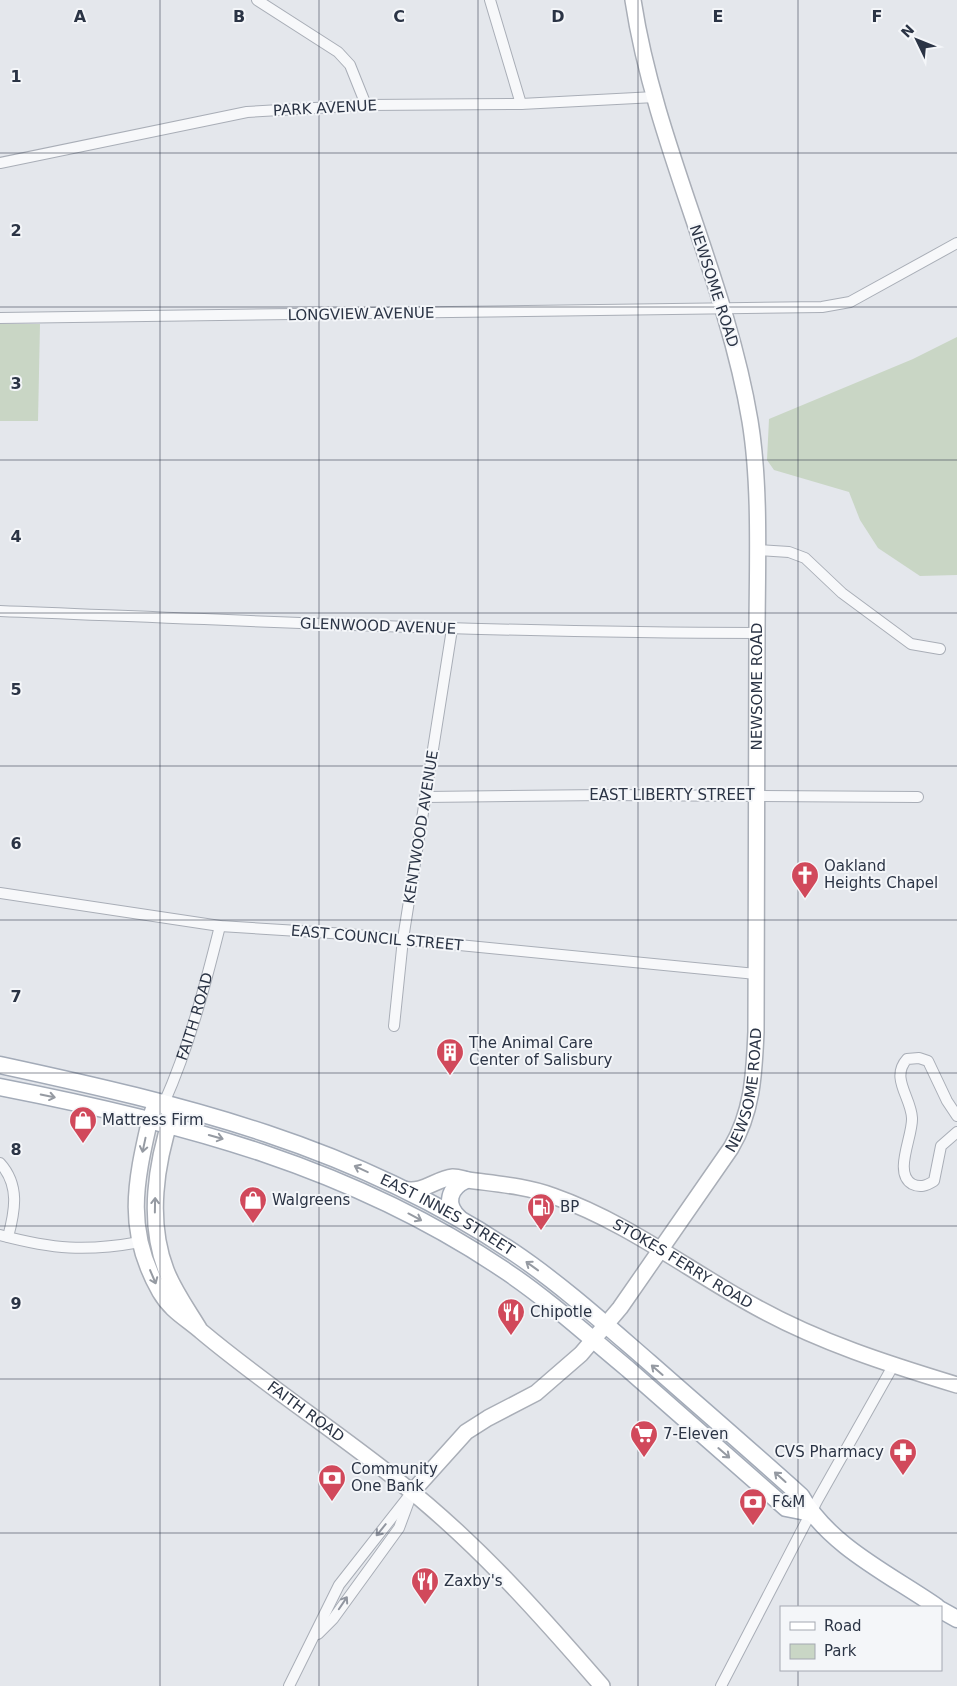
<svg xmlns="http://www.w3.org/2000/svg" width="957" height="1686" font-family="'DejaVu Sans',sans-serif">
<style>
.green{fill:#c9d6c5}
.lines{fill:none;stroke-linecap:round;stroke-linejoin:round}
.street-casing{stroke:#a9aeb7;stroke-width:12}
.secondary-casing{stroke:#a9aeb7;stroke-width:18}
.primary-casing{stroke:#a3abb8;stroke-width:19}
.street{stroke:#f7f8fa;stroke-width:10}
.secondary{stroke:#fff;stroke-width:15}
.primary{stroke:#fff;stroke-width:16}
.oneway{stroke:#959aa2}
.oneway2{stroke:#9196a0}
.grid{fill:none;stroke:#2b3445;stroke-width:1;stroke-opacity:0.55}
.labels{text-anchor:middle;stroke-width:4;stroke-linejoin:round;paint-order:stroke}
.street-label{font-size:15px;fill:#2b3445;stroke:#f4f6f9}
.poi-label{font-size:15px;fill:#2b3445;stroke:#f4f6f9;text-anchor:start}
.grid-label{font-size:16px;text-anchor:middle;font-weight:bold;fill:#2b3445;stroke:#f4f6f9;stroke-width:4;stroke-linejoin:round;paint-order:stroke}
</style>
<rect width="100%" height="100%" fill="#e4e7ec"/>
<g class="green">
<path d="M0 324H40L38 421H0Z"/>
<path d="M957 337V575L920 576 878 548 860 520 849 492 774 470 767 460 769 419 913 359Z"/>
</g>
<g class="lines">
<g class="street-casing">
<g id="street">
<path d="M257 0 338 52 350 65 366 105"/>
<path d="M490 0 521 104"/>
<path d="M0 163 247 112 366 105 521 104 655 97"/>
<path d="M0 318 822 307 850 302 957 243"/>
<path d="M757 550 789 552 805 558 842 593 911 644 940 649"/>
<path d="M0 611C252 621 504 633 757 633"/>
<path d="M425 797 605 795 918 797"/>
<path d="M0 893 220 926 347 934 756 974"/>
<path d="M394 1026 403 939 452 629"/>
<path id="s1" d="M164 1103C189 1047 205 986 220 926"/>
<path d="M957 1116 947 1101 928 1061 919 1058 907 1059C890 1078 911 1097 912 1118 913 1136 893 1173 912 1184 920 1188 926 1186 934 1181L941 1146 957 1132"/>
<path d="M0 1163C20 1185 15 1211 8 1237"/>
<path d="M0 1235C53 1249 85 1252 140 1242"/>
<path d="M318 1634 333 1619 399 1528 409 1501"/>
<path d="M289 1686 339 1585 412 1492"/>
<path d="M721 1686 818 1499 893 1366"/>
</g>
</g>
<g class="secondary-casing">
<g id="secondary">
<path id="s2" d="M403 1189C423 1194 435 1179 453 1177 459 1177 463 1179 468 1180 497 1184 526 1186 553 1196 627 1222 688 1270 756 1307 819 1342 888 1364 957 1385"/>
<path id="s3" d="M200 1330C188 1310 174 1291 166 1270 147 1221 156 1163 172 1115L164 1103 153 1110 150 1119C135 1184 125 1231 160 1292 171 1311 186 1318 202 1332 264 1384 333 1429 397 1480 474 1540 538 1612 602 1686"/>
<path id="s4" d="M412 1492 466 1432 488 1418 536 1393 581 1354 620 1308 731 1148C753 1111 754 1073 756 1032 756 900 757 768 757 636 757 568 761 488 750 421 726 277 655 145 633 0"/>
</g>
</g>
<g class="primary-casing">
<g id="primary">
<path id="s5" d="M0 1065C185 1105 353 1145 513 1252 562 1285 606 1325 650 1363 700 1407 751 1451 801 1496 829 1546 891 1575 937 1607"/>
<path d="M0 1087C180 1122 353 1167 507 1272 550 1301 588 1336 628 1369 681 1415 733 1462 786 1508L811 1513"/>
<path d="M459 1218C444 1204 449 1188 466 1180"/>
<path d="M941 1610 957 1619"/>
</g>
</g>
<use href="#street" class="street"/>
<use href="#secondary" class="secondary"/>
<use href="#primary" class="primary"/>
</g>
<defs><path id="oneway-shaft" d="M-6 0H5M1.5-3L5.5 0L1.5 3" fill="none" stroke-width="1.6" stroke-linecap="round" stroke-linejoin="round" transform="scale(1.25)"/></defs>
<g class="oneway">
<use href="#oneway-shaft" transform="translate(48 1096) rotate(12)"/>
<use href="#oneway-shaft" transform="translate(216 1137) rotate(16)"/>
<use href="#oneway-shaft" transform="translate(144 1145) rotate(102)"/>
<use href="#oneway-shaft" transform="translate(361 1169) rotate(-155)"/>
<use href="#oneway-shaft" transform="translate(155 1205) rotate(-89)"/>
<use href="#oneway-shaft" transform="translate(415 1217) rotate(28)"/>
<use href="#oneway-shaft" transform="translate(532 1266) rotate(-144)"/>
<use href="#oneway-shaft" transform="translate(153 1277) rotate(67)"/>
<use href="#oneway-shaft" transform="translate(657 1370) rotate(-139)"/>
<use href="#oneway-shaft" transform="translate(724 1453) rotate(41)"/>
<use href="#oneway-shaft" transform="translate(780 1477) rotate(-138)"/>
</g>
<g class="oneway2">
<use href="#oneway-shaft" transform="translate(381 1530) rotate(129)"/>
<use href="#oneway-shaft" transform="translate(343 1603) rotate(-56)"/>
</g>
<path class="grid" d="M160 0V1686M319 0V1686M478 0V1686M638 0V1686M798 0V1607M0 153H957M0 307H957M0 460H957M0 613H957M0 766H957M0 920H957M0 1073H957M0 1226H957M0 1379H957M0 1533H957M798 1670V1686"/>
<defs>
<g id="church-pin" transform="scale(1.4375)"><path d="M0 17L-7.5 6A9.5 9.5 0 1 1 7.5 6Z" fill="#d1495b" stroke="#f4f6f9"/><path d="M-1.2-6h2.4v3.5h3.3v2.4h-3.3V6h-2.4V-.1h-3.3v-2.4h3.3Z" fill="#fff"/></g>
<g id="building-pin" transform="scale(1.4375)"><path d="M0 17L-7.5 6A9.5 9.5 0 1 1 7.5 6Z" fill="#d1495b" stroke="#f4f6f9"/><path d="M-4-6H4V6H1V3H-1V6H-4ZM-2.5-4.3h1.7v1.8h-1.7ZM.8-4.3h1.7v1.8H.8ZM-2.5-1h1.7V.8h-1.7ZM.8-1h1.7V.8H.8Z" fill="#fff"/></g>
<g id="shop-pin" transform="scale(1.4375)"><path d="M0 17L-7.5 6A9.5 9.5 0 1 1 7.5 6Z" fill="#d1495b" stroke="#f4f6f9"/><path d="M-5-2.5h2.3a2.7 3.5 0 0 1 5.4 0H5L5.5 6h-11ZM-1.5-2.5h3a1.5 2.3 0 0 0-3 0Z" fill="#fff"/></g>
<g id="fuel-pin" transform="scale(1.4375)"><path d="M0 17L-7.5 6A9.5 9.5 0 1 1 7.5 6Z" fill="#d1495b" stroke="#f4f6f9"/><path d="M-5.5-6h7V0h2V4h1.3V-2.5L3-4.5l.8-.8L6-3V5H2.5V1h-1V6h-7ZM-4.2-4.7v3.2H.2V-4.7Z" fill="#fff"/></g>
<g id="restaurant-pin" transform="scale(1.4375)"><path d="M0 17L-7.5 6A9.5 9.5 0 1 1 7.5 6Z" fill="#d1495b" stroke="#f4f6f9"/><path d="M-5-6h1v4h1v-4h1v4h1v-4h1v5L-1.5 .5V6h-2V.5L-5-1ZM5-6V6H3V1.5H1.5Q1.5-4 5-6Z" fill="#fff"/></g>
<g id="supermarket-pin" transform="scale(1.4375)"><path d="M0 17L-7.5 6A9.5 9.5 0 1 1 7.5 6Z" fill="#d1495b" stroke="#f4f6f9"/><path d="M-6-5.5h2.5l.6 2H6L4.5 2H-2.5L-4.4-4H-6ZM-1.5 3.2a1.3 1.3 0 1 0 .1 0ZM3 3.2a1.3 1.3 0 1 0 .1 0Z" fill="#fff"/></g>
<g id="pharmacy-pin" transform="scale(1.4375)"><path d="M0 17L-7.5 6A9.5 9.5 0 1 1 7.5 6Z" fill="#d1495b" stroke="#f4f6f9"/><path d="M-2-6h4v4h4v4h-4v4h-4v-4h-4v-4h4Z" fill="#fff"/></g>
<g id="bank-pin" transform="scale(1.4375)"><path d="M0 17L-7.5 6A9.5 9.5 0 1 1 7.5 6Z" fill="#d1495b" stroke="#f4f6f9"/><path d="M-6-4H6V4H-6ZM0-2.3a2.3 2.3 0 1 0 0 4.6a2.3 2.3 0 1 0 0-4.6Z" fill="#fff"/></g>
</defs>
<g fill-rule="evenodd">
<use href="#church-pin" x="805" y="875"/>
<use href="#building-pin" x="450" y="1052"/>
<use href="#shop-pin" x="83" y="1120"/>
<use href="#shop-pin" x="253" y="1200"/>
<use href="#fuel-pin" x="541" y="1207"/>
<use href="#restaurant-pin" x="511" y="1312"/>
<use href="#supermarket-pin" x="644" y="1434"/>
<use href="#pharmacy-pin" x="903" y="1452"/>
<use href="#bank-pin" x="332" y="1478"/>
<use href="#bank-pin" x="753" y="1502"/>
<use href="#restaurant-pin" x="425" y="1581"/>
</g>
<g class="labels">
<g class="street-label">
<text transform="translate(325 108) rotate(-3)" y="5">PARK AVENUE</text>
<text transform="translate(714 286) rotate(72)" y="5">NEWSOME ROAD</text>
<text transform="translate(361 314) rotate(-1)" y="5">LONGVIEW AVENUE</text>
<text transform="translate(378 626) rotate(2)" y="5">GLENWOOD AVENUE</text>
<text dy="5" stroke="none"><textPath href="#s4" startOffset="941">NEWSOME ROAD</textPath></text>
<text x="672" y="800">EAST LIBERTY STREET</text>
<text transform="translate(421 827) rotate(-81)" y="5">KENTWOOD AVENUE</text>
<text transform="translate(377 938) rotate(5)" y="5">EAST COUNCIL STREET</text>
<text dy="5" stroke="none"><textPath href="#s1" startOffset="92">FAITH ROAD</textPath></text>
<text dy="5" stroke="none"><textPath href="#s4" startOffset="536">NEWSOME ROAD</textPath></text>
<text dy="5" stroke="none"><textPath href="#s5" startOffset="474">EAST INNES STREET</textPath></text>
<text dy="5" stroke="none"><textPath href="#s2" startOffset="301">STOKES FERRY ROAD</textPath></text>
<text dy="5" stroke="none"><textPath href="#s3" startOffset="632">FAITH ROAD</textPath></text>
</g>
<g class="poi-label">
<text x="824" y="871">Oakland<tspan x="824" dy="17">Heights Chapel</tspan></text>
<text x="469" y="1048">The Animal Care<tspan x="469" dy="17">Center of Salisbury</tspan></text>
<text x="102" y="1125">Mattress Firm</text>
<text x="272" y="1205">Walgreens</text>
<text x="560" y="1212">BP</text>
<text x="530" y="1317">Chipotle</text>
<text x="663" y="1439">7-Eleven</text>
<text x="884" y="1457" text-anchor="end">CVS Pharmacy</text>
<text x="351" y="1474">Community<tspan x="351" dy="17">One Bank</tspan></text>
<text x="772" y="1507">F&amp;M</text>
<text x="444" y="1586">Zaxby's</text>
</g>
</g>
<g class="grid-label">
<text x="80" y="22">A</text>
<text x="239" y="22">B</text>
<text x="399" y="22">C</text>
<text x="558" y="22">D</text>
<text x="718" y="22">E</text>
<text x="877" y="22">F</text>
<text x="16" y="82">1</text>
<text x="16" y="236">2</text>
<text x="16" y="389">3</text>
<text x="16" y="542">4</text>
<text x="16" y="695">5</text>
<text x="16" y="849">6</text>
<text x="16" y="1002">7</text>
<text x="16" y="1155">8</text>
<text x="16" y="1309">9</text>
</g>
<rect x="780" y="1606" width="162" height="65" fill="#f4f6f9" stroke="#a4a8b1"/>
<rect x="790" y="1622" width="25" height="8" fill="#ffffff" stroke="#a4a8b1"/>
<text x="824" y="1631" font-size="15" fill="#2b3445">Road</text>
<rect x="790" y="1644" width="25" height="15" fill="#c9d6c5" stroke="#a4a8b1"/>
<text x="824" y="1656" font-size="15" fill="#2b3445">Park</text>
<g transform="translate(917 40) rotate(313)" stroke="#f4f6f9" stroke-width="4" paint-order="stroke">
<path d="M0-4L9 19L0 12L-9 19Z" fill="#2b3445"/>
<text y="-8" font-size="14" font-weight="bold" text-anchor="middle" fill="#2b3445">N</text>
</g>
</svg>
